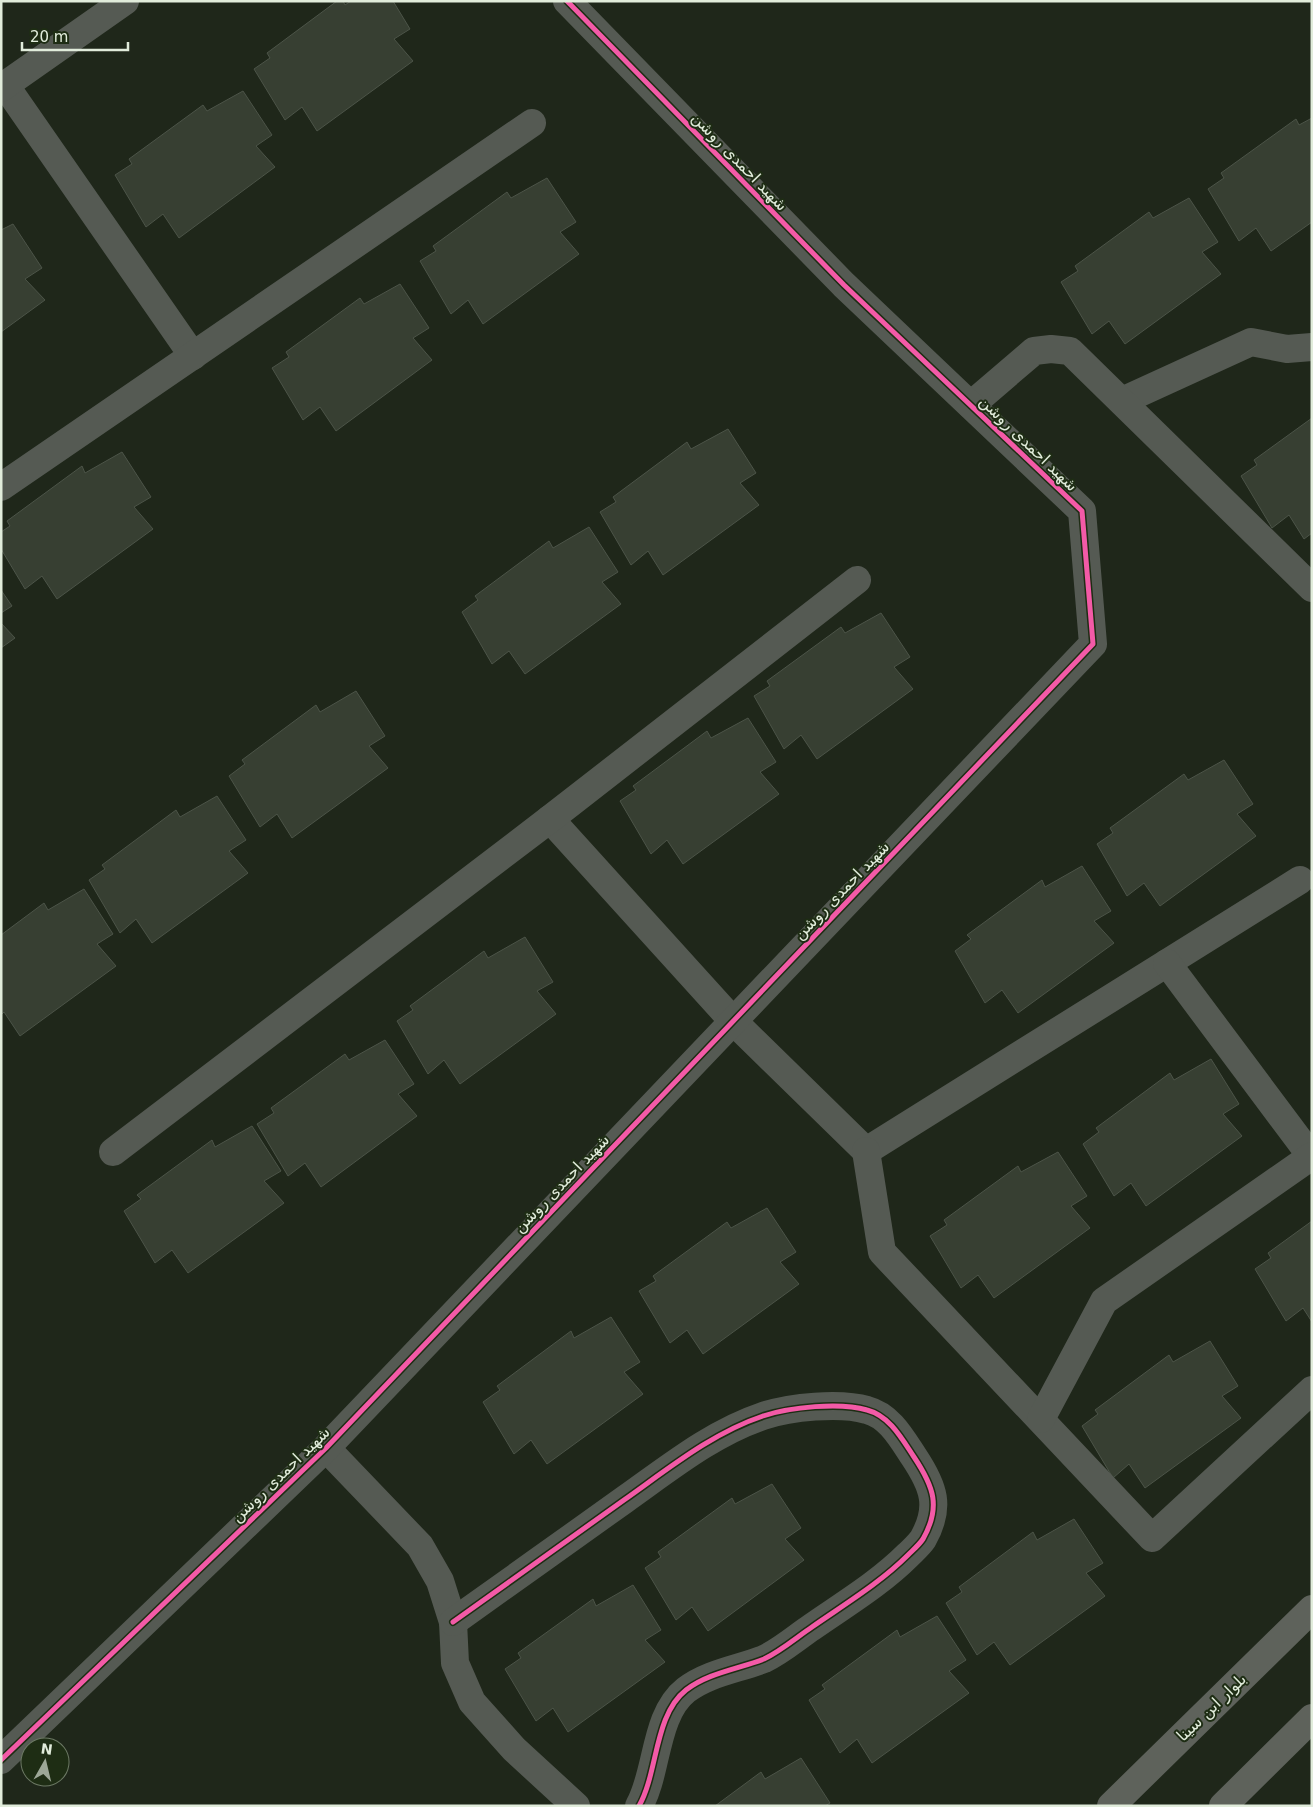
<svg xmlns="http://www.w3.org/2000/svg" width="1313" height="1807" font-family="'DejaVu Sans','Noto Sans Arabic',sans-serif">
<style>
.building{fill:#373f32;stroke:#4c5448}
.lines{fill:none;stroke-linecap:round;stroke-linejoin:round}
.minor{stroke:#555a53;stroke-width:28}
.major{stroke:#5e625b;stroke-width:28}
.cycleway-casing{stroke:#1e2d14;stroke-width:8}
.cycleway{stroke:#f35aa7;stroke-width:5}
.labels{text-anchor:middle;stroke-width:4;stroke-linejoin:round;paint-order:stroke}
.street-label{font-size:16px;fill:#e1ecdb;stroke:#1e2d14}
</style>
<rect width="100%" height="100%" fill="#1f271a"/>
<g class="building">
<path d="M337 1H343L345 5 351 1H393L410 29 394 39 413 61 317 131 302 107 285 120 254 69 270 58 267 53Z"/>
<path d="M243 91 272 135 256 146 275 167 179 238 163 214 146 227 115 175 132 164 129 159 203 105 207 111Z"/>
<path d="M1312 118V222L1271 251 1256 228 1239 241 1208 189 1224 178 1221 173 1296 119 1299 125Z"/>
<path d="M547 178 576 222 560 232 579 254 483 324 468 300 451 314 420 261 436 251 433 246 507 192 511 198Z"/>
<path d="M1189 198 1218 242 1202 252 1221 274 1125 344 1109 321 1092 334 1061 282 1078 271 1075 266 1149 212 1153 218Z"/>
<path d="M13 224 42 268 25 279 45 300 1 332V230Z"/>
<path d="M400 284 429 328 413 338 432 360 336 431 320 407 303 420 272 368 289 357 286 352 360 298 364 304Z"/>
<path d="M1312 418V533L1304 539 1289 515 1272 528 1241 476 1257 465 1254 460Z"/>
<path d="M728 429 756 473 740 483 759 505 663 575 648 551 631 565 600 512 616 502 613 497 687 442 691 449Z"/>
<path d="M122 452 151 497 134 507 153 529 57 599 42 576 25 589 1 549V532L10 526 7 521 82 466 85 473Z"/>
<path d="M589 527 618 572 602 582 621 604 525 674 509 651 492 664 462 612 478 600 475 596 549 541 553 548Z"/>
<path d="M1 590 12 606 1 613Z"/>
<path d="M881 613 910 657 894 667 913 689 817 759 801 735 784 749 754 696 770 686 767 681 841 627 845 633Z"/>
<path d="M1 623 15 638 1 648Z"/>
<path d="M356 691 385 736 369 746 388 768 292 838 277 814 260 827 229 776 245 764 242 760 316 705 320 712Z"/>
<path d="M748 718 776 762 760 772 779 794 683 864 667 840 651 854 620 801 636 790 633 786 707 731 711 738Z"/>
<path d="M1224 760 1253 804 1237 814 1256 836 1160 906 1144 883 1127 896 1097 844 1113 833 1110 828 1184 774 1188 780Z"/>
<path d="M217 796 246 840 229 851 248 873 152 943 136 919 120 933 89 880 105 869 102 865 176 810 180 817Z"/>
<path d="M1082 866 1111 911 1094 921 1114 943 1018 1013 1002 990 985 1003 955 951 971 939 967 935 1042 880 1045 887Z"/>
<path d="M84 889 113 934 97 944 116 966 20 1036 4 1012 1 1015V935L44 903 48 910Z"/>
<path d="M525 937 553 982 537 991 556 1014 460 1084 444 1060 428 1074 397 1021 413 1010 410 1006 484 951 488 958Z"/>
<path d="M385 1040 414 1084 398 1094 417 1116 321 1187 305 1163 288 1176 257 1124 274 1113 271 1108 345 1054 349 1060Z"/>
<path d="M1211 1059 1239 1104 1223 1114 1242 1136 1146 1206 1131 1183 1114 1196 1083 1144 1099 1132 1096 1128 1170 1073 1174 1080Z"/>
<path d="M252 1126 281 1171 264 1181 284 1203 188 1273 172 1250 155 1263 124 1211 141 1199 137 1195 212 1140 215 1147Z"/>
<path d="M1058 1152 1087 1196 1071 1206 1090 1228 994 1298 978 1275 961 1288 930 1236 947 1225 944 1220 1018 1166 1021 1172Z"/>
<path d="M767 1208 796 1252 780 1262 799 1284 703 1354 687 1330 670 1343 639 1291 656 1281 653 1276 727 1222 731 1228Z"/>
<path d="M1312 1221V1322L1303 1308 1286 1321 1255 1269 1271 1258 1268 1253Z"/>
<path d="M611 1317 640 1362 624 1372 643 1394 547 1464 531 1440 514 1454 483 1402 500 1390 497 1386 571 1331 574 1338Z"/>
<path d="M1210 1341 1238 1386 1222 1396 1241 1418 1145 1488 1129 1464 1113 1478 1082 1426 1098 1414 1095 1410 1169 1355 1173 1362Z"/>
<path d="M772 1484 801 1528 785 1539 804 1560 708 1631 692 1607 676 1620 645 1568 661 1557 658 1552 732 1498 735 1504Z"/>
<path d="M1074 1519 1103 1563 1086 1573 1105 1596 1010 1665 994 1642 977 1655 946 1603 962 1592 959 1587 1033 1532 1037 1540Z"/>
<path d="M633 1585 661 1630 645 1640 665 1662 568 1732 553 1708 536 1721 505 1669 521 1658 518 1653 593 1599 596 1606Z"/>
<path d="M937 1616 966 1660 949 1671 969 1693 872 1763 857 1739 840 1753 809 1700 825 1689 822 1685 897 1630 900 1637Z"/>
<path d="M801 1758 830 1803 825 1806H715L761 1772 765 1779Z"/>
</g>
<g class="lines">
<g class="minor">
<path d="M5 85 193 356"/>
<path d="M1 88 125 1"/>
<path d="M1122 401 1251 342 1287 349 1312 347"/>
<path d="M971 405 1034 351 1051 349 1070 351 1312 588"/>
<path d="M1 487 532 123"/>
<path d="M550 819 733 1021 866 1151 1300 880"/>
<path d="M1167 963 1311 1156"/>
<path d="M866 1151 882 1252 1152 1538 1312 1390"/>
<path d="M113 1152 550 819 857 580"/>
<path d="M1041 1419 1104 1301 1312 1156"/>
<path d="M326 1448 420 1546 440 1581 453 1622 455 1663 472 1702 514 1749 576 1806"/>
<path d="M453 1622C510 1581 567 1541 624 1500 668 1469 712 1433 763 1416 790 1407 840 1402 867 1410 890 1416 902 1439 914 1457 934 1487 941 1507 923 1539 919 1545 913 1550 908 1555 880 1583 845 1604 812 1627 797 1637 781 1651 764 1659 738 1669 708 1673 686 1690 654 1715 658 1773 639 1806"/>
<path d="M1 1760 326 1448 1093 644 1082 511 844 285 567 1"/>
</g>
<g class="major">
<path d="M1111 1806 1312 1609"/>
<path d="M1223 1806 1312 1718"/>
</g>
<g class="cycleway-casing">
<g id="cycleway">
<path d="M453 1622C510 1581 567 1541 624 1500 668 1469 712 1433 763 1416 790 1407 840 1402 867 1410 890 1416 902 1439 914 1457 934 1487 941 1507 923 1539 919 1545 913 1550 908 1555 880 1583 845 1604 812 1627 797 1637 781 1651 764 1659 738 1669 708 1673 686 1690 654 1715 658 1773 639 1806"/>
<path d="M1 1760 326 1448 1093 644 1082 511 844 285 567 1"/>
</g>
</g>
<use href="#cycleway" class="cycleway"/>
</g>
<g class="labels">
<g class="street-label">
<text transform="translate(740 161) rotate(46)" y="6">شهید احمدی روشن</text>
<text transform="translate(1029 443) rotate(44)" y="6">شهید احمدی روشن</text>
<text transform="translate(841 890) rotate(-46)" y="6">شهید احمدی روشن</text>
<text transform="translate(561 1183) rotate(-46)" y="6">شهید احمدی روشن</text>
<text transform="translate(280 1474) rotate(-44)" y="6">شهید احمدی روشن</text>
<text transform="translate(1211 1707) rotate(-44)" y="6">بلوار ابن سینا</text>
</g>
</g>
<rect width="1313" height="1807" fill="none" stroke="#e1ecdb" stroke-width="5"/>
<g transform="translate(45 1762) rotate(8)"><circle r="24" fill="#1e2d14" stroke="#6c7964"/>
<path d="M0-4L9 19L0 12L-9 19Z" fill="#9da797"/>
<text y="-8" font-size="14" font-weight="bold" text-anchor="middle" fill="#e1ecdb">N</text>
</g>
<path d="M22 42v8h106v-8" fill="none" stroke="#e1ecdb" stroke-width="2.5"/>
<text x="30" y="42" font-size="15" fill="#e1ecdb" stroke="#1e2d14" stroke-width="4" paint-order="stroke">20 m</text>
</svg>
